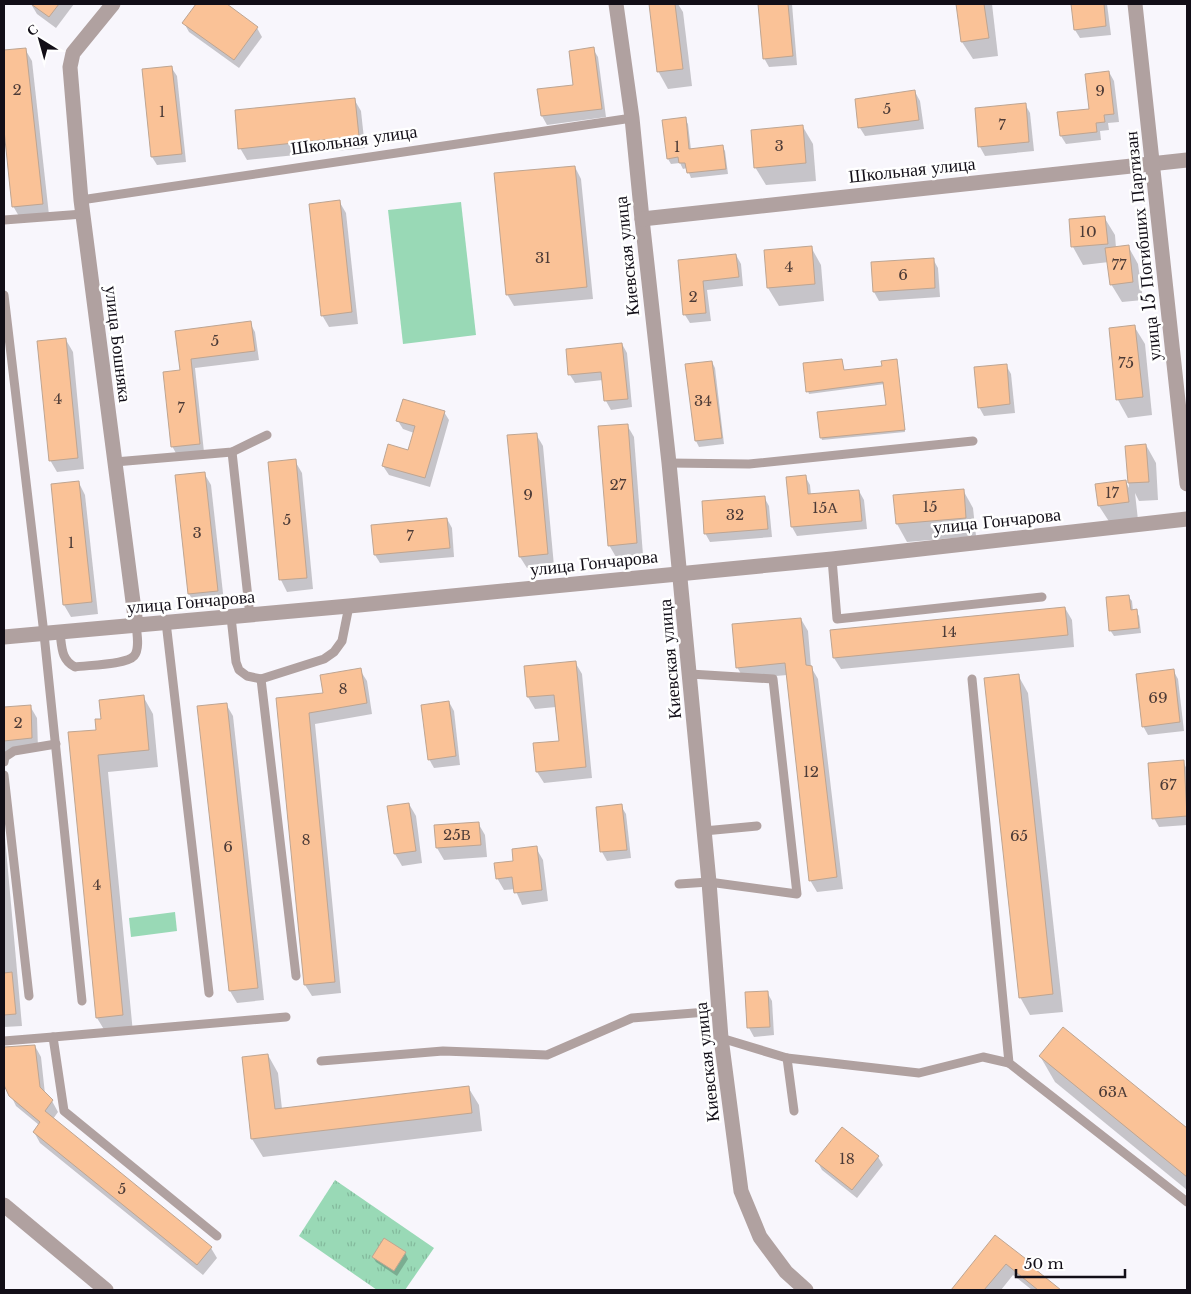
<svg xmlns="http://www.w3.org/2000/svg" width="1191" height="1294" font-family="'Libre Baskerville',serif">
<style>
.grass{fill:url(#grass-tufts)}
.green{fill:#99d9b6}
.shadow{fill:#0003}
.building{fill:#fac297;stroke:#bea592}
.lines{fill:none;stroke-linecap:round;stroke-linejoin:round}
.service{stroke:#b0a1a0;stroke-width:9}
.minor{stroke:#b0a1a0;stroke-width:15}
.tertiary{stroke:#b0a1a0;stroke-width:15}
.labels{text-anchor:middle;stroke-width:5;stroke-linejoin:round;paint-order:stroke}
.number-label{font-size:15px;fill:#4c3b37}
.street-label{font-size:18px;fill:#120e17;stroke:#fff}
</style>
<defs>
<pattern id="grass-tufts" width="24" height="20" patternUnits="userSpaceOnUse" patternTransform="scale(1.25)"><rect width="24" height="20" fill="#99d9b6"/><path d="M3 7l-1-3M5 7V3M7 7l1-3M15 17l-1-3M17 17v-4M19 17l1-3" fill="none" stroke="#83b99c"/></pattern>
</defs>
<rect width="100%" height="100%" fill="#f8f6fc"/>
<path class="grass" d="M335 1180 434 1248 405 1290H377L299 1236Z"/>
<g class="green">
<path d="M461 202 476 335 403 344 388 210Z"/>
<path d="M175 912 177 931 131 937 129 918Z"/>
</g>
<g class="shadow">
<path d="M31 4H74L56 28 37 14Z"/>
<path d="M198 4H225L257 28 262 37 239 68 189 32 184 23Z"/>
<path d="M650 4H678L683 12 692 86 668 89 658 71Z"/>
<path d="M760 4H792L797 65 769 67 764 58Z"/>
<path d="M958 4H992L998 56 973 59 962 42Z"/>
<path d="M1072 4H1107L1111 35 1080 38 1075 30Z"/>
<path d="M25 49 32 61 49 215 20 218 13 206 4 118V51Z"/>
<path d="M593 49 598 57 606 117 547 125 542 116 539 90 574 86Z"/>
<path d="M171 67 177 76 186 162 157 165 152 157Z"/>
<path d="M1109 72 1114 81 1119 122 1108 123 1109 130 1100 131 1101 140 1066 144 1061 136 1091 110Z"/>
<path d="M915 92 920 101 924 129 865 136 860 128Z"/>
<path d="M354 99 361 111 365 148 247 160 240 148Z"/>
<path d="M1025 104 1030 113 1034 151 985 156 980 147Z"/>
<path d="M685 119 688 124 691 150 722 146 725 151 728 174 691 178 687 168 683 169 680 163 671 164 668 159Z"/>
<path d="M803 127 813 144 816 181 766 185 755 167Z"/>
<path d="M575 167 581 179 593 299 514 306 507 294Z"/>
<path d="M339 201 346 213 358 324 329 327 322 315Z"/>
<path d="M1104 217 1115 235 1116 248 1128 246 1138 264 1143 300 1122 302 1111 284 1109 262 1083 265 1073 247 1070 220Z"/>
<path d="M811 247 821 265 824 301 779 306 768 288Z"/>
<path d="M736 255 741 264 743 286 707 290 711 321 690 323 685 315 679 261Z"/>
<path d="M933 259 938 268 940 297 879 301 874 292Z"/>
<path d="M250 323 255 332 259 360 195 368 204 452 177 455 172 446 181 372 176 333Z"/>
<path d="M1134 326 1145 344 1152 415 1128 418 1118 400Z"/>
<path d="M66 340 73 352 84 469 57 472 50 460Z"/>
<path d="M622 344 627 353 632 407 611 410 606 401 603 380 575 383 570 375Z"/>
<path d="M842 360 844 372 883 367 896 361 905 432 822 440 821 437 887 406 885 384 809 394 808 391Z"/>
<path d="M712 362 715 368 724 444 699 447 696 441 687 365Z"/>
<path d="M1006 365 1011 374 1015 413 984 416 979 407Z"/>
<path d="M444 412 449 420 430 487 389 475 383 466 409 451 414 433 403 429 398 421Z"/>
<path d="M627 425 634 437 643 555 616 557 609 545Z"/>
<path d="M536 434 543 446 554 566 527 568 520 557Z"/>
<path d="M1146 445 1156 463 1158 500 1139 501 1135 493 1138 520 1110 523 1099 506 1125 481 1129 488 1127 447Z"/>
<path d="M295 461 302 473 313 589 287 592 281 580 270 463Z"/>
<path d="M204 473 211 485 224 602 196 605 189 594Z"/>
<path d="M805 476 810 485 811 495 859 491 864 500 867 529 797 536 792 527 787 478Z"/>
<path d="M79 483 85 495 98 614 71 617 64 605Z"/>
<path d="M963 490 973 508 976 536 907 542 897 524 895 497Z"/>
<path d="M764 497 769 506 772 537 710 542 705 533Z"/>
<path d="M447 519 452 528 454 557 380 563 375 555Z"/>
<path d="M1128 596 1132 601 1133 611H1136L1139 616 1141 633 1114 636 1110 630Z"/>
<path d="M1065 608 1072 620 1074 647 841 669 834 658Z"/>
<path d="M801 619 808 631 811 667 818 679 843 889 817 892 810 880 787 675 744 679 737 667Z"/>
<path d="M575 662 582 674 592 778 544 783 537 772 560 742 556 707 535 709 528 697 525 667Z"/>
<path d="M360 670 367 681 372 714 315 724 341 993 312 996 305 985 278 699 325 695Z"/>
<path d="M1173 670 1178 679 1184 731 1148 735 1143 726Z"/>
<path d="M1018 675 1028 693 1063 1012 1030 1015 1020 997Z"/>
<path d="M143 696 153 714 158 767 108 772 133 1033 108 1036 97 1018V731L103 720Z"/>
<path d="M449 702 454 711 460 765 434 768 429 759Z"/>
<path d="M226 704 233 716 264 1000 237 1003 230 991 199 707Z"/>
<path d="M30 706 37 718 38 750 4 753V709Z"/>
<path d="M1183 762 1187 769V825L1159 827 1154 818Z"/>
<path d="M409 804 416 816 422 863 402 866 395 854Z"/>
<path d="M621 806 626 814 631 858 607 861 602 852 597 808Z"/>
<path d="M478 823 485 835 487 857 444 860 437 848Z"/>
<path d="M4 826 22 1026 4 1027Z"/>
<path d="M536 848 543 860 548 901 522 905 515 889 504 890 497 878 514 862Z"/>
<path d="M767 992 772 1001 774 1035 754 1037 749 1028 747 994Z"/>
<path d="M1063 1029 1187 1130V1190L1055 1082 1040 1056Z"/>
<path d="M35 1046 41 1057 45 1094 52 1101 58 1112 53 1119 211 1248 217 1258 203 1275 40 1143 34 1132 39 1125 16 1106 4 1081V1048Z"/>
<path d="M268 1055 278 1073 282 1109 468 1087 479 1105 482 1131 263 1157 252 1139 243 1058Z"/>
<path d="M878 1157 883 1165 857 1198 822 1170 817 1161Z"/>
<path d="M996 1237 1025 1260 1028 1265 1059 1290H1032L1013 1275 1001 1290H952Z"/>
<path d="M405 1253 408 1259 397 1276 376 1262 373 1257Z"/>
</g>
<g class="building">
<path d="M31 4H59L49 17Z"/>
<path d="M196 4H227L258 27 234 60 182 23Z"/>
<path d="M649 4H675L683 69 657 72Z"/>
<path d="M758 4H788L793 56 763 59Z"/>
<path d="M956 4H984L989 38 961 42Z"/>
<path d="M1071 4H1104L1106 26 1074 30Z"/>
<path d="M594 47 602 109 541 116 537 89 573 85 569 51Z"/>
<path d="M26 48 43 204 12 207 4 130V50Z"/>
<path d="M172 66 182 154 151 157 142 69Z"/>
<path d="M1109 71 1114 114 1104 115 1105 122 1096 123 1097 132 1060 136 1057 112 1089 109 1085 74Z"/>
<path d="M915 90 919 120 858 128 855 99Z"/>
<path d="M355 98 359 136 238 149 235 110Z"/>
<path d="M1026 103 1029 142 978 147 975 108Z"/>
<path d="M686 117 689 149 723 145 726 169 687 173 685 163H679L678 157 667 159 662 120Z"/>
<path d="M803 125 806 163 754 168 751 130Z"/>
<path d="M575 166 587 287 506 295 494 173Z"/>
<path d="M340 200 352 312 321 316 309 204Z"/>
<path d="M1105 216 1108 244 1071 247 1069 219Z"/>
<path d="M1129 245 1133 282 1110 285 1105 248Z"/>
<path d="M812 246 815 284 767 288 764 250Z"/>
<path d="M736 254 739 277 703 281 706 313 683 315 678 260Z"/>
<path d="M934 258 935 288 873 292 871 262Z"/>
<path d="M251 321 255 351 191 359 200 444 171 447 163 372 180 370 175 331Z"/>
<path d="M1135 325 1143 397 1116 400 1109 328Z"/>
<path d="M66 338 78 458 49 461 37 341Z"/>
<path d="M622 343 628 399 604 401 601 372 568 375 566 349Z"/>
<path d="M842 359 844 370 882 366 881 361 897 359 905 430 820 438 817 412 886 405 883 382 806 392 803 363Z"/>
<path d="M712 361 722 438 695 441 685 364Z"/>
<path d="M1007 364 1010 404 978 408 974 367Z"/>
<path d="M403 399 445 411 425 478 382 466 388 444 408 450 415 426 396 421Z"/>
<path d="M628 424 637 543 608 546 598 426Z"/>
<path d="M537 433 548 554 519 557 507 435Z"/>
<path d="M1146 444 1149 482 1128 483 1125 446Z"/>
<path d="M296 459 307 578 279 580 268 462Z"/>
<path d="M205 472 218 591 188 594 175 475Z"/>
<path d="M806 475 808 494 859 490 862 521 791 527 786 477Z"/>
<path d="M1126 480 1129 502 1098 506 1095 484Z"/>
<path d="M79 481 92 602 63 605 51 484Z"/>
<path d="M964 489 966 518 896 524 893 495Z"/>
<path d="M765 496 768 529 704 534 702 501Z"/>
<path d="M447 518 450 548 374 555 371 525Z"/>
<path d="M1129 595 1131 610 1137 609 1139 628 1109 631 1106 597Z"/>
<path d="M1065 607 1068 635 833 658 830 630Z"/>
<path d="M801 618 806 665 812 666 837 877 809 881 785 663 736 668 732 624Z"/>
<path d="M576 661 586 767 536 772 533 743 559 741 554 695 527 697 524 666Z"/>
<path d="M361 668 367 703 309 713 335 982 304 985 276 698 323 693 320 675Z"/>
<path d="M1174 669 1180 722 1142 727 1136 674Z"/>
<path d="M1019 674 1053 994 1019 998 984 678Z"/>
<path d="M144 695 149 750 98 755 123 1015 96 1018 68 732 96 730 95 719H101L99 700Z"/>
<path d="M449 701 456 756 428 760 421 705Z"/>
<path d="M227 703 258 988 229 991 197 706Z"/>
<path d="M31 705 32 738 4 741V707Z"/>
<path d="M1184 760 1187 816 1152 819 1148 763Z"/>
<path d="M409 803 416 851 394 854 387 806Z"/>
<path d="M622 804 627 850 600 852 596 807Z"/>
<path d="M479 822 481 845 436 848 434 825Z"/>
<path d="M537 846 542 890 514 893 512 877 496 879 494 863 513 861 512 849Z"/>
<path d="M12 972 16 1014 4 1015V973Z"/>
<path d="M768 991 770 1027 747 1028 745 992Z"/>
<path d="M1063 1027 1187 1128V1177L1039 1056Z"/>
<path d="M35 1045 40 1087 53 1100 45 1111 212 1247 197 1265 33 1132 40 1122 9 1096 4 1085V1047Z"/>
<path d="M268 1054 275 1109 469 1086 472 1113 251 1139 242 1057Z"/>
<path d="M842 1127 879 1156 852 1190 815 1161Z"/>
<path d="M995 1235 1026 1259 1025 1261 1061 1290H1038L1006 1264 984 1290H951Z"/>
<path d="M384 1238 406 1252 394 1271 372 1257Z"/>
</g>
<g class="lines">
<g class="service">
<path d="M81 200 632 118"/>
<path d="M4 220 83 214"/>
<path d="M4 295 44 634 82 1001"/>
<path d="M232 452 250 616"/>
<path d="M115 462 232 452 267 435"/>
<path d="M669 463 749 464 973 441"/>
<path d="M832 559 837 619 1042 597"/>
<path d="M231 617 236 662 239 670 247 676 261 679 324 659 334 652 342 641 349 606"/>
<path d="M166 622 209 993"/>
<path d="M60 633C62 647 61 660 75 667 87 665 126 665 134 656 140 649 137 634 136 625"/>
<path d="M261 679 296 976"/>
<path d="M972 679 1009 1063 1187 1202"/>
<path d="M4 762 5 757 14 751 56 744"/>
<path d="M4 775 29 996"/>
<path d="M704 831 757 826"/>
<path d="M679 884 709 882 797 894 773 679 690 674"/>
<path d="M53 1037 286 1017"/>
<path d="M721 1038 787 1058 919 1073 983 1057 1009 1063"/>
<path d="M4 1041 53 1037 64 1111 217 1236"/>
<path d="M787 1058 794 1111"/>
<path d="M321 1061 443 1051 547 1055 632 1018 719 1011"/>
</g>
<g class="minor">
<path d="M113 4 73 53 70 67 81 200 136 625"/>
<path d="M616 4 632 118 642 219 669 463 709 882 721 1038 741 1191 760 1237 786 1272 806 1290"/>
<path d="M642 219 1187 160"/>
<path d="M4 637 349 606 832 559 1187 519"/>
<path d="M4 1205 106 1290"/>
</g>
<path class="tertiary" d="M1135 4 1187 484"/>
</g>
<g class="labels">
<g class="number-label">
<text x="17" y="95">2</text>
<text x="1100" y="96">9</text>
<text x="887" y="114">5</text>
<text x="162" y="117">1</text>
<text x="1002" y="130">7</text>
<text x="779" y="151">3</text>
<text x="677" y="152">1</text>
<text x="1088" y="237">10</text>
<text x="543" y="263">31</text>
<text x="1119" y="270">77</text>
<text x="789" y="272">4</text>
<text x="903" y="280">6</text>
<text x="693" y="302">2</text>
<text x="215" y="346">5</text>
<text x="1126" y="368">75</text>
<text x="58" y="404">4</text>
<text x="703" y="406">34</text>
<text x="181" y="413">7</text>
<text x="618" y="490">27</text>
<text x="1112" y="498">17</text>
<text x="528" y="500">9</text>
<text x="930" y="512">15</text>
<text x="825" y="513">15А</text>
<text x="735" y="520">32</text>
<text x="287" y="525">5</text>
<text x="197" y="538">3</text>
<text x="410" y="541">7</text>
<text x="71" y="548">1</text>
<text x="949" y="637">14</text>
<text x="343" y="694">8</text>
<text x="1158" y="703">69</text>
<text x="18" y="728">2</text>
<text x="811" y="777">12</text>
<text x="1168" y="790">67</text>
<text x="457" y="840">25В</text>
<text x="1019" y="841">65</text>
<text x="306" y="845">8</text>
<text x="228" y="852">6</text>
<text x="97" y="890">4</text>
<text x="1113" y="1097">63А</text>
<text x="847" y="1164">18</text>
<text x="122" y="1194">5</text>
</g>
<g class="street-label">
<text transform="translate(354 140) rotate(-8)" y="6">Школьная улица</text>
<text transform="translate(912 170) rotate(-6)" y="6">Школьная улица</text>
<text transform="translate(1143 246) rotate(-96)" y="6">улица 15 Погибших Партизан</text>
<text transform="translate(627 256) rotate(-96)" y="6">Киевская улица</text>
<text transform="translate(118 344) rotate(83)" y="6">улица Бошняка</text>
<text transform="translate(997 521) rotate(-6)" y="6">улица Гончарова</text>
<text transform="translate(594 563) rotate(-6)" y="6">улица Гончарова</text>
<text transform="translate(191 602) rotate(-5)" y="6">улица Гончарова</text>
<text transform="translate(670 659) rotate(-95)" y="6">Киевская улица</text>
<text transform="translate(707 1062) rotate(-96)" y="6">Киевская улица</text>
</g>
</g>
<rect width="1191" height="1294" fill="none" stroke="#120e17" stroke-width="10"/>
<g transform="translate(40 40) rotate(323)" stroke="#ffffff" stroke-width="4" paint-order="stroke">
<path d="M0-4L9 19L0 12L-9 19Z" fill="#120e17"/>
<text y="-8" font-size="14" font-weight="bold" text-anchor="middle" fill="#120e17">С</text>
</g>
<path d="M1016 1269v8h109v-8" fill="none" stroke="#120e17" stroke-width="2.5"/>
<text x="1024" y="1269" font-size="15" fill="#120e17" stroke="#ffffff" stroke-width="4" paint-order="stroke">50 m</text>
</svg>
